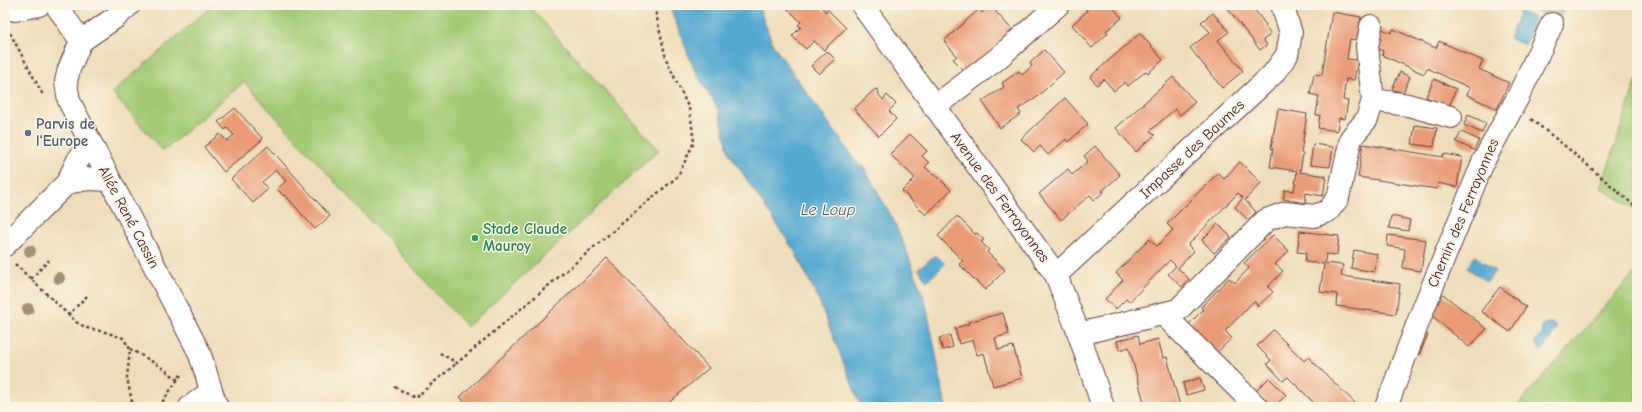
<svg xmlns="http://www.w3.org/2000/svg" width="1642" height="412" font-family="'Comic Neue',sans-serif">
<style>
.green{fill:#a2ca75;stroke:#767450}
.forest{fill:#81ae66;stroke:#666648}
.water{fill:#54a9d0;stroke:#4f647e}
.building{fill:#e99c77}
.lines{fill:none;stroke-linecap:round;stroke-linejoin:round}
.minor-casing{stroke:#633c40;stroke-width:24}
.path{stroke:#633c40;stroke-width:2.5;stroke-dasharray:3 3;stroke-linecap:butt}
.minor{stroke:#fff;stroke-width:22}
.tree{fill:#a29177}
.service-dot{fill:#5c6f8a;stroke:#fcf5e5;stroke-width:1.5}
.leisure-dot{fill:#2e9e5b;stroke:#fcf5e5;stroke-width:1.5}
.labels{text-anchor:middle;stroke-width:3;stroke-linejoin:round;paint-order:stroke}
.service-label{font-size:15px;font-weight:bold;fill:#4e5e75;stroke:#fcf5e5;text-anchor:start}
.street-label{font-size:15px;fill:#4a1f2b;stroke:#fcf5e5}
.leisure-label{font-size:15px;font-weight:bold;fill:#27864d;stroke:#fcf5e5;text-anchor:start}
.water-label{font-size:16px;font-style:italic;fill:#4e566d;stroke:#fcf5e5}
</style>
<rect width="100%" height="100%" fill="#fcf5e5"/>
<filter id="ink" filterUnits="userSpaceOnUse"><feTurbulence type="fractalNoise" baseFrequency=".025" numOctaves="2"/><feDisplacementMap in="SourceGraphic" scale="8" xChannelSelector="R" yChannelSelector="G"/><feConvolveMatrix kernelMatrix="1 2 1 2 8 2 1 2 1" color-interpolation-filters="sRGB"/></filter>
<filter id="wash" filterUnits="userSpaceOnUse"><feTurbulence type="fractalNoise" baseFrequency=".012" numOctaves="4" result="noise"/><feDisplacementMap in="SourceGraphic" scale="16" xChannelSelector="R" yChannelSelector="G"/><feGaussianBlur stdDeviation="0.9" result="paint"/><feColorMatrix in="noise" values="0 0 0 0 0 0 0 0 0 0 0 0 0 0 0 0 0 1.4 0 .05"/><feComposite in="paint" operator="in"/></filter>
<g filter="url(#wash)">
<rect width="100%" height="100%" fill="#eeddba"/>
<g class="green">
<path d="M213 5H528L659 150 467 327 244 82 163 151 112 93Z"/>
<path d="M1637 79V210L1601 188Z"/>
<path d="M1637 270V407H1516Z"/>
</g>
<path class="forest" d="M1520 5H1567L1558 20Z"/>
<g class="water">
<path d="M669 5H758L773 45 860 167 863 166 893 219 907 252 926 304 946 407H861L817 296 795 252 729 153 719 111 694 69Z"/>
<path d="M1520 12 1536 18 1525 45 1509 38Z"/>
<path d="M936 255 945 264 927 281 918 269Z"/>
<path d="M1475 256 1495 271 1487 282 1467 268Z"/>
<path d="M1549 323 1554 324 1557 327 1543 350C1538 350 1537 346 1535 342L1536 339 1542 336V327L1545 324Z"/>
</g>
<g id="blocks">
<g class="building">
<path d="M784 5H819L826 12 827 9 846 28 824 50 814 41 806 49 792 36 801 27 798 25 801 22Z"/>
<path d="M990 5 1014 32 967 73 953 59 957 56 944 41 979 9 982 13Z"/>
<path d="M1088 5H1111L1122 18 1106 31 1108 33 1092 48 1072 25 1087 11 1085 8Z"/>
<path d="M1225 5H1251L1266 25 1265 26 1271 34 1263 40 1267 45 1260 50Z"/>
<path d="M1332 12 1361 17 1357 40 1350 39 1347 59 1358 60 1354 80 1346 79 1343 100 1348 101 1345 119 1339 118 1337 131 1318 128 1320 115H1316L1319 96 1310 94 1314 74 1322 75Z"/>
<path d="M1213 13 1229 32 1218 40 1243 71 1222 88 1190 48 1210 32 1201 22Z"/>
<path d="M1380 28 1391 33 1393 29 1436 48 1439 41 1483 61 1479 69 1509 83 1497 109 1467 95 1470 88 1427 68 1424 74 1382 55 1383 51 1373 46Z"/>
<path d="M1140 33 1163 60 1148 73 1146 71 1128 86 1125 82 1114 91 1104 79 1097 85 1090 77Z"/>
<path d="M1044 50 1064 72 1036 98 1018 109 1021 114 1000 128 982 101 1004 87 1002 83 1019 71 1022 75 1032 66 1030 63Z"/>
<path d="M827 51 835 59 819 74 811 66Z"/>
<path d="M1400 72 1410 77 1403 93 1392 89Z"/>
<path d="M1173 77 1195 102 1180 115 1175 109 1150 131 1155 135 1136 152 1116 128Z"/>
<path d="M1434 79 1456 89 1449 107 1426 97Z"/>
<path d="M878 89 879 95 883 100 887 95 896 104 889 111 896 119 879 136 854 109 874 90Z"/>
<path d="M1065 98 1088 124 1068 142 1066 139 1048 155 1040 146 1034 152 1021 139Z"/>
<path d="M235 108 263 139 224 172 204 147 220 134 227 141 234 135 227 128 225 130 218 122Z"/>
<path d="M1278 109 1307 114 1301 153 1303 154 1300 172 1326 176 1323 196 1306 193 1305 203 1283 199 1285 190 1294 191 1297 171 1270 167 1273 148H1271Z"/>
<path d="M1468 115 1486 123 1482 133 1464 125Z"/>
<path d="M1415 125 1437 128 1434 147 1412 144Z"/>
<path d="M1461 132 1479 140 1474 150 1456 142Z"/>
<path d="M910 134 927 151 922 156 929 163 925 167 933 174 934 173 951 190 926 215 902 191 915 178 890 154Z"/>
<path d="M1313 144 1333 147 1330 167 1310 165Z"/>
<path d="M1363 144 1443 157V154L1462 157 1457 187 1438 183 1437 189 1358 177Z"/>
<path d="M268 146 330 216 315 229 285 195 284 196 277 189 286 181 276 170 262 182 268 189 253 203 231 179Z"/>
<path d="M1095 146 1120 175 1102 191 1104 192 1094 200 1090 195 1061 220 1039 194 1068 169 1072 175 1088 161 1084 156Z"/>
<path d="M1240 162 1261 183 1245 200 1256 212 1248 220 1235 207 1243 198 1238 193 1188 245 1194 251 1178 268 1189 279 1182 287 1168 274 1176 266 1170 260 1129 302 1126 299 1116 309 1105 299 1123 280 1116 273 1149 239 1157 246 1173 230 1167 224 1218 173 1224 179Z"/>
<path d="M957 216 975 234 977 233 984 240 981 242 989 250 987 252 1005 270 985 290 959 264 963 261 938 236Z"/>
<path d="M1391 216 1410 220 1408 231 1389 228Z"/>
<path d="M1218 224 1231 237 1214 253 1202 240Z"/>
<path d="M1300 231 1339 236 1337 255 1326 254 1325 263 1343 265 1341 276 1400 284 1396 314 1336 306 1337 294 1320 292 1324 264 1305 262 1306 253 1297 252Z"/>
<path d="M1273 235 1289 251 1275 264 1283 271 1268 287 1273 292 1258 306 1254 301 1225 331 1232 338 1216 353 1188 325 1203 310 1201 307 1229 278 1235 283 1249 268 1244 263Z"/>
<path d="M1388 235 1426 240 1421 271 1403 268 1405 249 1387 246Z"/>
<path d="M1354 250 1377 254 1374 272 1351 268Z"/>
<path d="M607 258 709 368 664 407H469L460 397Z"/>
<path d="M1500 287 1526 307 1510 332 1481 311Z"/>
<path d="M1439 291 1487 329 1469 347 1429 313Z"/>
<path d="M1003 313 1009 334 995 338 998 350 1013 346 1022 378 993 386 984 353 977 355 973 340 959 344 955 328 969 324 968 322Z"/>
<path d="M1273 330 1304 361 1308 357 1359 407H1318L1288 377 1283 381 1267 364 1271 360 1257 346Z"/>
<path d="M1421 331 1428 335 1419 355 1412 352Z"/>
<path d="M950 335 953 347 943 350 939 338Z"/>
<path d="M1138 335 1140 344 1158 339 1163 358 1167 357 1180 406 1190 403 1191 407H1157L1156 403 1145 406 1129 347 1119 350 1117 341Z"/>
<path d="M1200 378 1204 390 1186 395 1183 383Z"/>
<path d="M1269 378 1286 395 1274 407H1272L1256 391Z"/>
</g>
</g>
</g>
<g filter="url(#ink)">
<use href="#blocks" fill-opacity="0" stroke="#633c40" stroke-width="1"/>
<g class="lines">
<g class="minor-casing">
<g id="minor">
<path d="M56 5 81 41"/>
<path d="M862 5 1056 275 1079 334 1103 407"/>
<path d="M5 7 15 10 39 5"/>
<path d="M1371 26 1367 47 1373 100"/>
<path d="M81 41 69 69 66 82 69 101 198 350C206 369 209 388 217 407"/>
<path d="M81 41 116 17 129 5"/>
<path d="M934 107 997 59 1058 5"/>
<path d="M67 183 78 160 91 144"/>
<path d="M5 245 67 183 88 179 109 180"/>
<path d="M1056 275 1273 74 1287 55 1291 33 1282 5"/>
<path d="M1163 314 1257 407"/>
<path d="M1079 334 1178 310 1266 220 1285 213 1314 216 1328 211 1338 198 1351 138 1367 119 1373 100 1408 105 1451 117"/>
<path d="M190 407 210 392"/>
<path d="M1386 407 1422 312 1484 160 1518 97 1552 24"/>
</g>
</g>
<g class="path">
<path d="M10 33 43 95"/>
<path d="M1531 119 1570 150 1637 208"/>
<path d="M15 264 76 322 87 328 105 332 123 338 130 349 127 378 133 407"/>
<path d="M31 279 49 260"/>
<path d="M68 315 87 296"/>
<path d="M130 349C146 358 163 367 178 380"/>
<path d="M440 353 457 363 678 176 694 142 690 111 666 59 654 5"/>
<path d="M395 387 415 398 457 363"/>
<path d="M159 407 182 373"/>
</g>
<use href="#minor" class="minor"/>
</g>
<g class="tree">
<circle cx="30" cy="251" r="6"/>
<circle cx="59" cy="278" r="6"/>
<circle cx="28" cy="309" r="6"/>
</g>
</g>
<circle class="service-dot" cx="28" cy="133" r="4"/>
<circle class="leisure-dot" cx="475" cy="238" r="4"/>
<g class="labels">
<g class="service-label">
<text x="36" y="129">Parvis de<tspan x="36" dy="17">l'Europe</tspan></text>
</g>
<g class="street-label">
<text transform="translate(1192 149) rotate(-43)" y="5">Impasse des Baumes</text>
<text transform="translate(1000 197) rotate(54)" y="5">Avenue des Ferrayonnes</text>
<text transform="translate(1463 213) rotate(-67)" y="5">Chemin des Ferrayonnes</text>
<text transform="translate(129 217) rotate(62)" y="5">Allée René Cassin</text>
</g>
<g class="leisure-label">
<text x="483" y="234">Stade Claude<tspan x="483" dy="17">Mauroy</tspan></text>
</g>
<g class="water-label">
<text x="828" y="215">Le Loup</text>
</g>
</g>
<rect width="1642" height="412" fill="none" stroke="#fcf5e5" stroke-width="20"/>
</svg>
